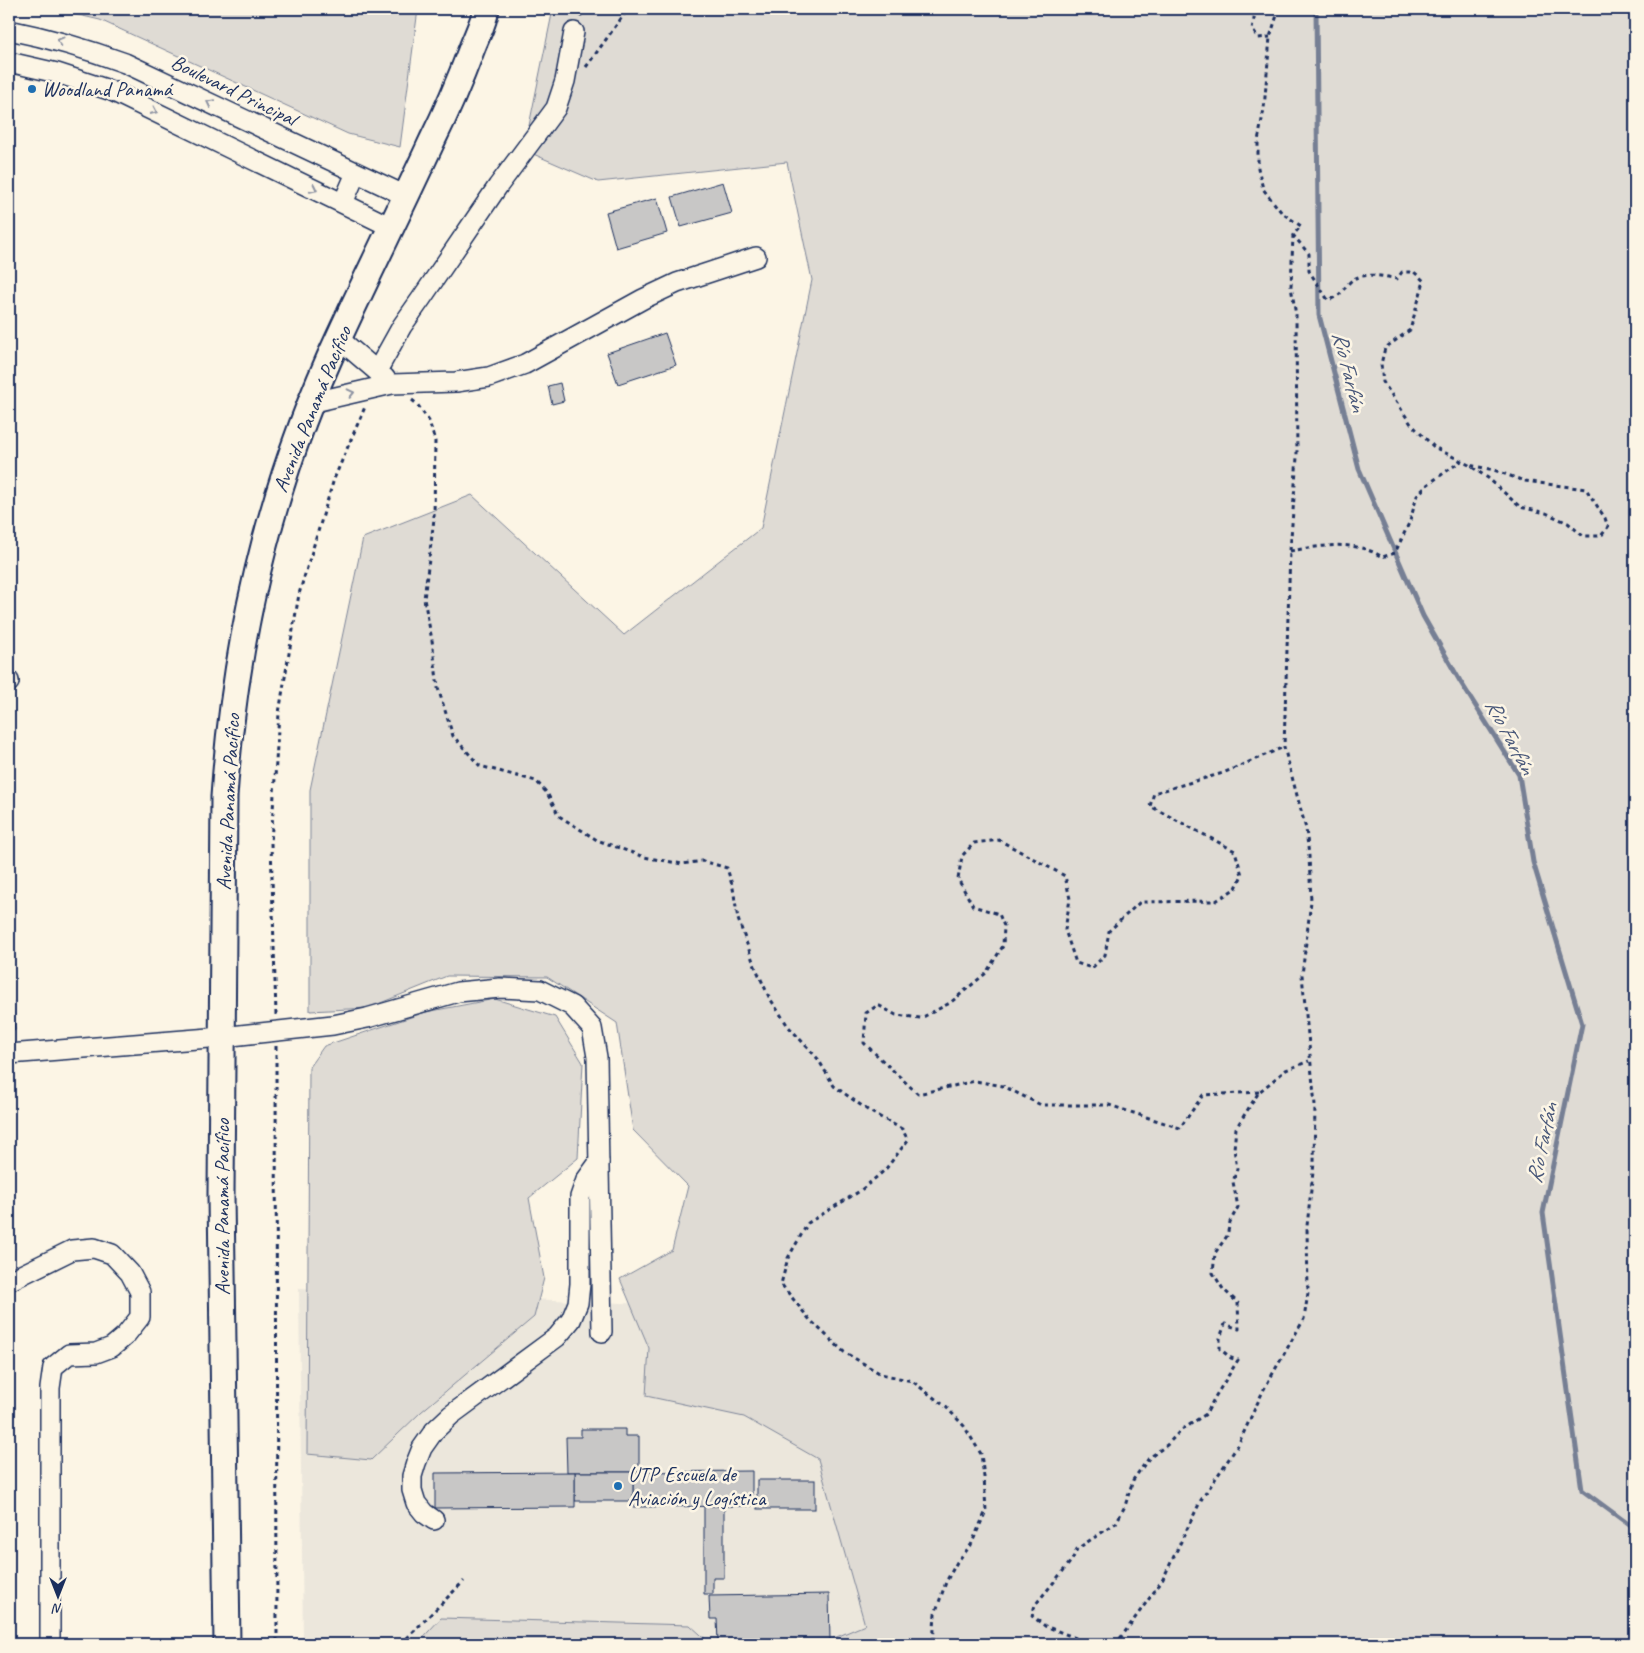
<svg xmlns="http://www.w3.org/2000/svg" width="1644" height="1653" font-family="Caveat,sans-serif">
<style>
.built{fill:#ece7dc}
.green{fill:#dfdbd4;stroke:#7d8599}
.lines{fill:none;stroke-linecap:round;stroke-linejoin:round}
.stream{stroke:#767f94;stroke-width:5}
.building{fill:#c8c7c6;stroke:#1b2f5e}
.minor-casing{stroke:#1b2f5e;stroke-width:22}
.major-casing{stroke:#1b2f5e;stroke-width:29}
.path{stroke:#1b2f5e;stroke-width:3;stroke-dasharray:4 4;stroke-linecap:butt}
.minor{stroke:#fcf5e5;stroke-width:19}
.major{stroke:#fcf5e5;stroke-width:25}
.oneway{stroke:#8c92a2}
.poi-dot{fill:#1f6fb2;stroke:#fcf5e5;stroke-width:2}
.labels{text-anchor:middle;stroke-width:5;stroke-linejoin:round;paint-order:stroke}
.poi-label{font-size:21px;fill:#1b2f5e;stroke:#fcf5e5;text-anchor:start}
.street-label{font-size:21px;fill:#1b2f5e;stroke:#fcf5e5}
.water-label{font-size:22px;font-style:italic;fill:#485779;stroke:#fcf5e5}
</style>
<rect width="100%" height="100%" fill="#fcf5e5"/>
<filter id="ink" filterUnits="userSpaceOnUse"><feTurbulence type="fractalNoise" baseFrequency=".02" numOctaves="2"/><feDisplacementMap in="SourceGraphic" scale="10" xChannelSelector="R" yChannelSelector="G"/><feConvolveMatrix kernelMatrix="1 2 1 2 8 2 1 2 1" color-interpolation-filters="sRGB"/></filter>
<g filter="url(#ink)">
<path class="built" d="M299 1289 853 1313 903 1644H303Z"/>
<g class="green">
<path d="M53 9H418L400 147 348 134 100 20Z"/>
<path d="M553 9H1635V1644H820L865 1625 818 1459 744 1417 646 1396 649 1348 620 1279 672 1250 688 1186 633 1130 617 1023 547 977 447 976 368 1008 310 1011V790L363 538 472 495 624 635 761 528 812 280 787 162 598 182 524 150Z"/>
<path d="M495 999 555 1017 583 1063 578 1158 529 1198 544 1278 534 1317 421 1412 371 1460 307 1454 309 1067 324 1046 426 1012Z"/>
<path d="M441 1618 690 1625 711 1644H417Z"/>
</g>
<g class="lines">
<path class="stream" d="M1316 9 1319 315 1359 469 1423 616 1460 681 1519 775 1533 862 1582 1024 1543 1213 1582 1490 1635 1529"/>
</g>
<g class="building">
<path d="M723 182 732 213 681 227 672 197Z"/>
<path d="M657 198 667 233 616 248 606 212Z"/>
<path d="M665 333 676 365 618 384 607 353Z"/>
<path d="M560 383 564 401 552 404 548 386Z"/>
<path d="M9 996H11L15 1030 9 1031Z"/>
<path d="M581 1429H625V1436H639V1472H567L566 1437H581Z"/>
<path d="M752 1471V1506L633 1507V1472Z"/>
<rect x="575" y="1472" width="58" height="29"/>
<path d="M575 1472V1507L435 1508V1473Z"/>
<rect x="757" y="1480" width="58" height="29"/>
<path d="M704 1506H724V1578H713V1594H704Z"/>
<path d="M829 1594 830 1640 718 1642 717 1619H710L709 1596Z"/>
</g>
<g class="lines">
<g class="minor-casing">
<g id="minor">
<path d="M9 30C49 38 87 49 125 63L406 196"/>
<path d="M9 62 57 73 112 91 391 227"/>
<path d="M343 203 356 173"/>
<path d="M338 338 385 378"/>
<path d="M377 371 402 326 421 299 498 186 556 108 565 81 574 32"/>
<path d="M310 403 392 384 456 382 489 377 525 364 643 299 677 283 756 257"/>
<path d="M9 681V682"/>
<path d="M9 1054 222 1037 333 1025 367 1018 458 992 500 988 540 990 572 1006 592 1028 597 1057 602 1332"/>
<path d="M9 1281 72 1250 94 1248 112 1254 130 1273 140 1292V1317L125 1336 112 1347 96 1353 69 1354 53 1367 50 1388V1644"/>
<path d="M434 1520 424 1513 416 1503 412 1490V1476L416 1463 422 1448 434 1431 451 1415 557 1337 571 1320 578 1303 580 1284V1197L586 1180 599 1162"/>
</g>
</g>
<g class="major-casing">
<path id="major" d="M227 1644 221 1195 224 797C235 636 271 481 340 335 370 270 402 206 432 141 447 111 460 80 472 48 477 35 484 22 486 9"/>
</g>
<g class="path">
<path d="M1256 9 1252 29 1258 38 1270 37"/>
<path d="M1279 9 1270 37 1264 109 1258 141V168L1263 189 1282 213 1301 226 1293 235 1309 254V271L1328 300C1342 296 1341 291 1350 282 1361 271 1383 276 1397 279L1402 272H1414L1424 281 1410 330 1385 348 1381 364 1383 382 1411 424 1434 447 1469 465 1488 478 1520 507 1546 513 1568 523 1583 536H1601L1608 527 1605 518 1586 489 1524 481 1494 470 1469 465"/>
<path d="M580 17 584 9"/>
<path d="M586 67 628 9"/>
<path d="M412 400 417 404 429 421 435 441 434 519 424 599 432 640 438 688 453 736 480 766 536 781 547 793 559 816 597 840 644 857 682 864 703 861 727 868 733 888 738 919 754 964 769 997 788 1026 818 1059 834 1086 869 1111 902 1129 908 1140 885 1170 860 1191 808 1223 788 1258 781 1284 810 1320 844 1352 881 1374 912 1381 946 1407 964 1426 981 1454 984 1477 986 1511 971 1545 957 1562 946 1582 935 1614 933 1644"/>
<path d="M1290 551C1321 546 1354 539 1382 557L1395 553 1410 521 1417 496 1427 485 1461 461"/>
<path d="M276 1015 271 843 279 713 299 594 334 479 365 407"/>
<path d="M276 1046 277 1644"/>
<path d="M1259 1092 1203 1095 1180 1128 1109 1105H1041L1003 1086 975 1081 918 1094 864 1043 866 1013 878 1005 896 1015 921 1018 950 1003 986 973 1003 946 1004 926 999 914 973 906 958 879 962 856 974 843 999 840 1065 876 1070 899 1065 930 1076 963 1092 968 1105 955 1109 931 1140 902 1216 901 1236 888 1242 875 1235 851 1150 806 1154 793 1223 773 1284 747"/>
<path d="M401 1644 464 1581"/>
<path d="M1091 1644 1045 1626 1032 1616 1035 1605 1072 1560 1077 1549 1116 1523 1125 1506 1133 1480 1149 1458 1167 1445 1180 1431 1206 1414 1215 1397 1238 1360 1231 1358 1220 1349V1338L1225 1324 1239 1329 1238 1303 1223 1289 1213 1273 1215 1253 1227 1236 1230 1222 1238 1207 1233 1182 1237 1169 1234 1149 1236 1128 1259 1092 1286 1070 1309 1061"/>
<path d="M1114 1644 1119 1640 1162 1581 1201 1500 1237 1447 1264 1389 1304 1319 1308 1293 1307 1226 1314 1163 1315 1105 1302 975 1311 901 1309 856 1306 829 1284 747 1290 551 1297 457 1296 315 1291 287 1293 235"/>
</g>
<use href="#minor" class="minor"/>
<use href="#major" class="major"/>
</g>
<defs><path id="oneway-chevron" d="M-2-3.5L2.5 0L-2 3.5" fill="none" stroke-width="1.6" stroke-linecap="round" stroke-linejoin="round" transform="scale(1.25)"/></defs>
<g class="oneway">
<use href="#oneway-chevron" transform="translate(60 41) rotate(-165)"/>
<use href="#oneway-chevron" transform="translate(210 103) rotate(-154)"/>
<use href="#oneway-chevron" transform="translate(154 111) rotate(25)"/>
<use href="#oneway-chevron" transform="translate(314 189) rotate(26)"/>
<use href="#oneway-chevron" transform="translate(351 393) rotate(-13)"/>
</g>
</g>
<g class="poi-dot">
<circle cx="32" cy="89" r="5"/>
<circle cx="618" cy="1486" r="5"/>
</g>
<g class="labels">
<g class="poi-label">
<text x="42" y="96">Woodland Panamá</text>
<text x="628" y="1481">UTP Escuela de<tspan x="628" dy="24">Aviación y Logística</tspan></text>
</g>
<g class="street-label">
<text transform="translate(234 90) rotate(26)" y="7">Boulevard Principal</text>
<text transform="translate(312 409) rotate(-68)" y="7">Avenida Panamá Pacífico</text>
<text transform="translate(228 802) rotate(-87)" y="7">Avenida Panamá Pacífico</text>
<text transform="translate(222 1207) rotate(-90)" y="7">Avenida Panamá Pacífico</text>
</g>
<g class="water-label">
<text transform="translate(1350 371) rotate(76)" y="8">Río Farfán</text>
<text transform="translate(1511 736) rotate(62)" y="8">Río Farfán</text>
<text transform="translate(1541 1143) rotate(-78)" y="8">Río Farfán</text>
</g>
</g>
<rect width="1644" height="1653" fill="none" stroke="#fcf5e5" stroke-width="30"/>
<rect x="15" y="15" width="1614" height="1623" fill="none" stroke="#1b2f5e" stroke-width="2" filter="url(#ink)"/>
<g transform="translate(58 1596) rotate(180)" stroke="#fcf5e5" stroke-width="4" paint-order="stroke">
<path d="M0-4L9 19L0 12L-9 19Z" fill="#1b2f5e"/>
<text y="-8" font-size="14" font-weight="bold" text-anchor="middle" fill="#1b2f5e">N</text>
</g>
</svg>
